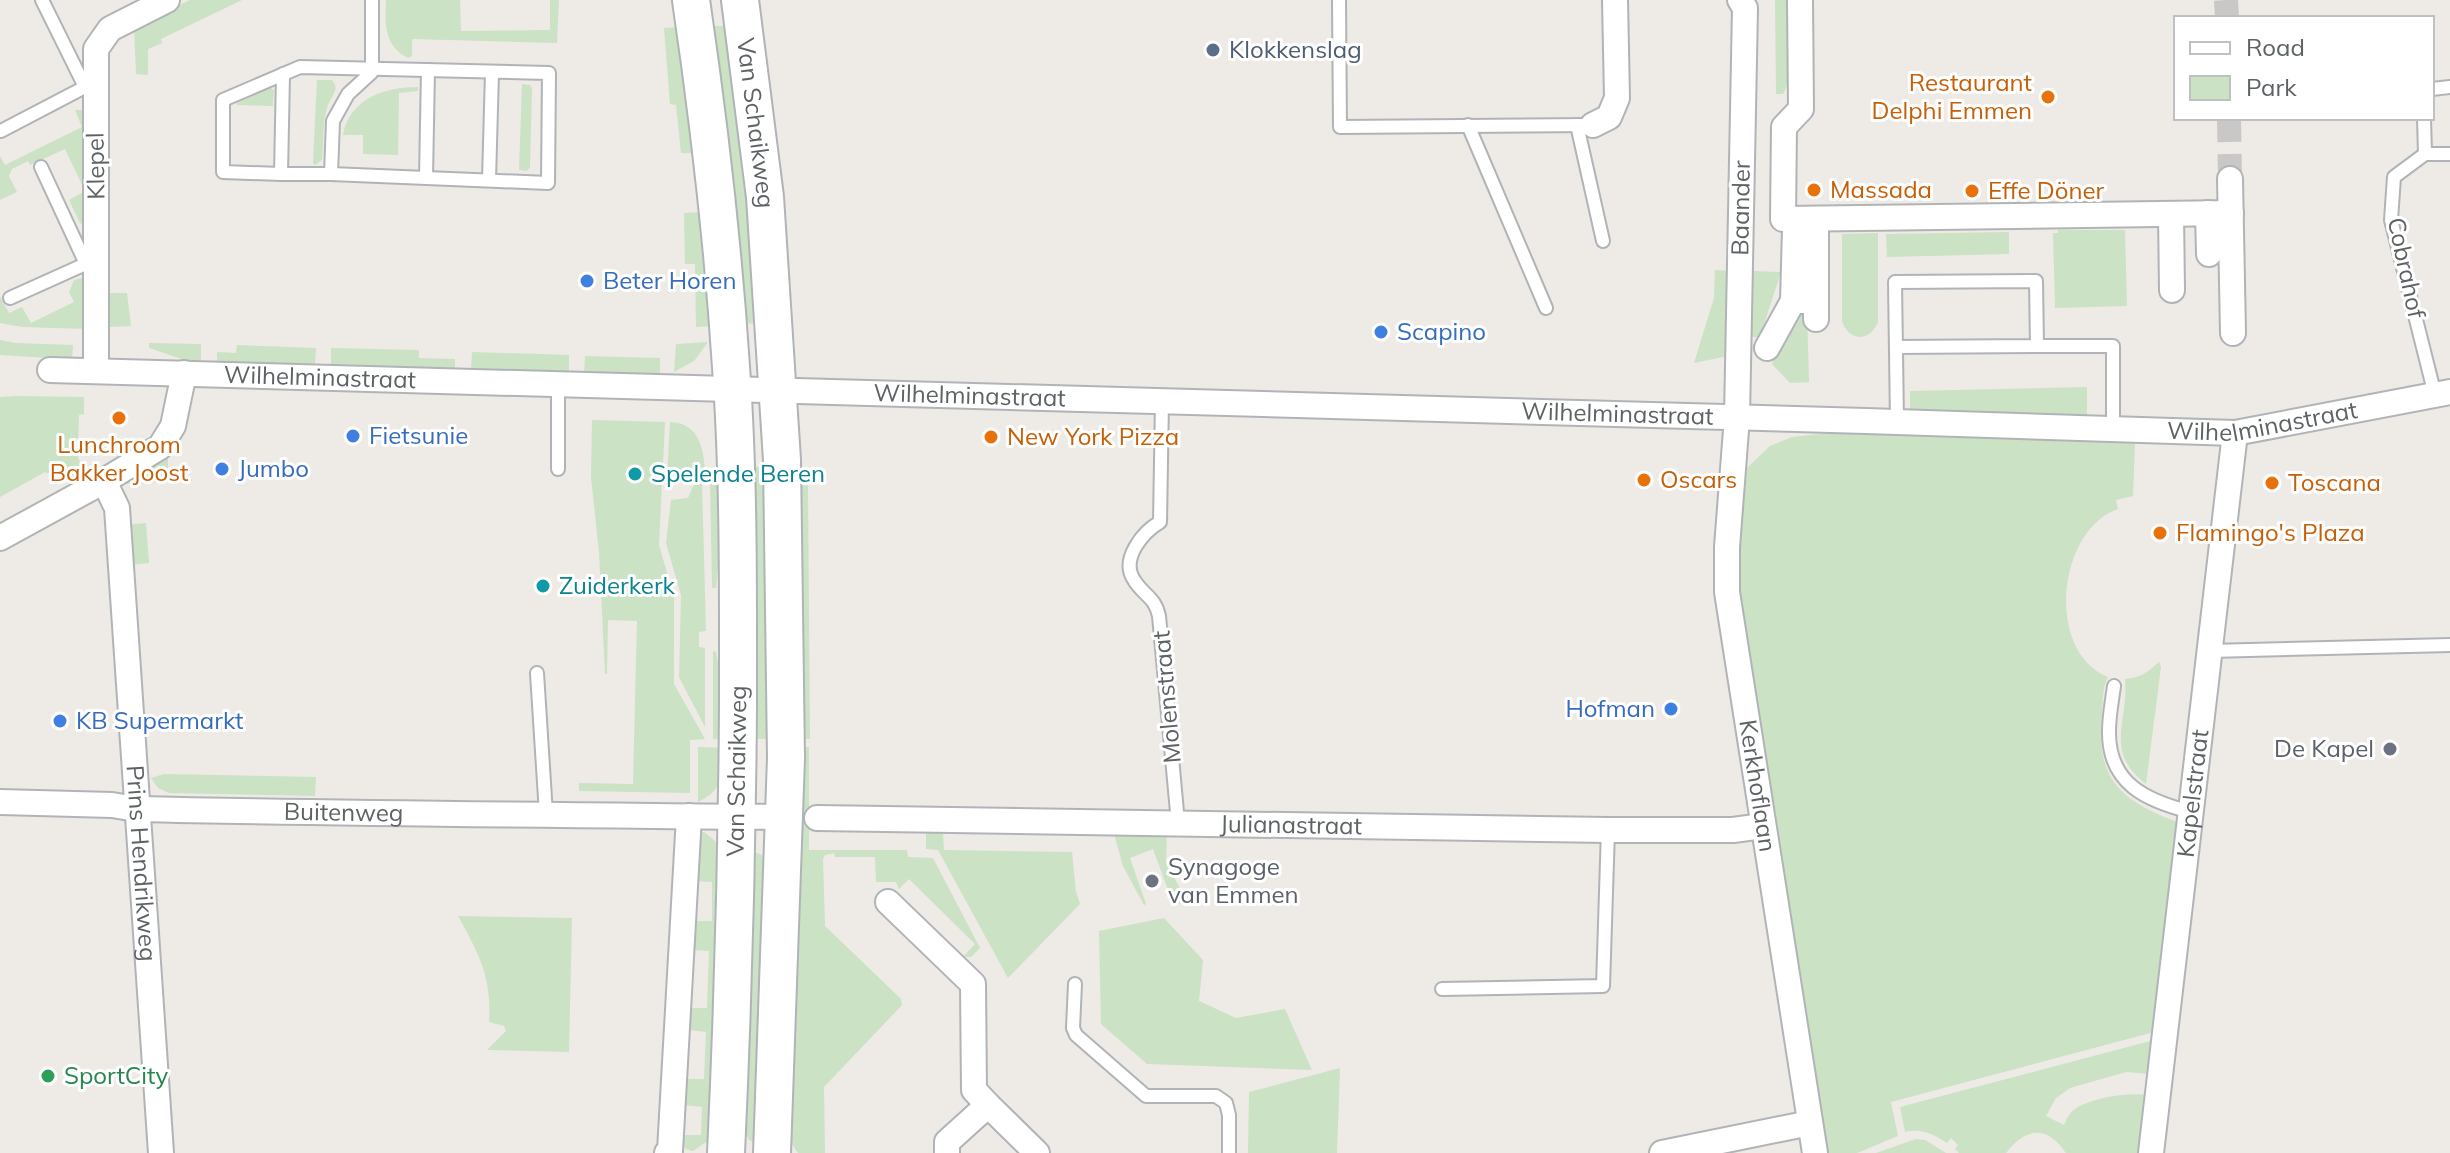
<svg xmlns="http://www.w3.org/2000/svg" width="2450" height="1153" font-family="Mulish,sans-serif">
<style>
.green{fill:#cbe2c5}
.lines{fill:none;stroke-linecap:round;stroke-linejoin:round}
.street-tunnel{stroke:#cac8c6;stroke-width:24;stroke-dasharray:24 12;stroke-linecap:butt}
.lane-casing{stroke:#b1b4b6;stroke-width:16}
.street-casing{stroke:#b1b4b6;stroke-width:28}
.secondary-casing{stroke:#b0b4b7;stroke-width:40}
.lane{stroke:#fff;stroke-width:12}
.street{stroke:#fff;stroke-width:24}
.secondary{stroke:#fff;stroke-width:36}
.service-dot{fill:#5c6f8a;stroke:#fff;stroke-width:3}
.food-dot{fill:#e8710a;stroke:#fff;stroke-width:3}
.shop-dot{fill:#3f7fe0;stroke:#fff;stroke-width:3}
.culture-dot{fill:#0f9aa8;stroke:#fff;stroke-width:3}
.worship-dot{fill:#6b7280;stroke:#fff;stroke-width:3}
.leisure-dot{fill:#2e9e5b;stroke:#fff;stroke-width:3}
.labels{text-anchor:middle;stroke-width:6;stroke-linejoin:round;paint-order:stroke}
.service-label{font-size:24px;fill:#4e5e75;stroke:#fff;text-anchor:start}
.food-label{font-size:24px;fill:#c56008;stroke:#fff;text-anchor:start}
.street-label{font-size:24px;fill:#5d6264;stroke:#fff}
.shop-label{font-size:24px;fill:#366cbe;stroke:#fff;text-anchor:start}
.culture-label{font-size:24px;fill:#0d838f;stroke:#fff;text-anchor:start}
.worship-label{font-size:24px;fill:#5b616d;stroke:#fff;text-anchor:end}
.leisure-label{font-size:24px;fill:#27864d;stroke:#fff;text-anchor:start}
</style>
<rect width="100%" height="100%" fill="#eeeae6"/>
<g class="green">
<path d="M190 0H242L161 39 162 43 148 49V75L136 74 134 27Z"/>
<path d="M386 0H460L461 31 550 30V0H559L557 43 414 39 412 40V56L408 58C384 45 385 25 386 0Z"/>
<path d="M1775 0H1795L1796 66 1783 94H1776Z"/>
<path d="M712 26H728L763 323 740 324Z"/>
<path d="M681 27 697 153H681L676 105 670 104 664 28Z"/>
<path d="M317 80H332C341 90 330 97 327 108 322 125 324 143 322 160L315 165 313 163Z"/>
<path d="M522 84 530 85 532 88 530 167 527 171 519 170Z"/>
<path d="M269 87 274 90 273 106 237 105V103Z"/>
<path d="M418 87V91L399 93 398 155 363 154V135H343C350 98 385 87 418 87Z"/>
<path d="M75 110H82L86 115 87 222 84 225 80 223 69 200 85 191 65 149 30 165 28 161 12 169 9 176 17 192 0 200V156L5 165 82 127Z"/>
<path d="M704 212 712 326 696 327 695 264H685L684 213Z"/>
<path d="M2058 230H2125L2127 306 2055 308 2053 233H2058Z"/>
<path d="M2009 232V254L1887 257 1886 234Z"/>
<path d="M1878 233V322C1870 342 1849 342 1842 321V234Z"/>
<path d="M1715 270 1730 271 1728 356 1694 363 1714 298Z"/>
<path d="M1753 271 1781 272 1760 337H1751Z"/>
<path d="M82 278 88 283 89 329 22 327 0 323V297L9 313 22 307 31 323 74 302 69 292 74 280Z"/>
<path d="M107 293H127L131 326 108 327Z"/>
<path d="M1796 310H1807L1809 382 1790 383 1772 364Z"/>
<path d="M0 340 16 343 73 345 72 359H65L0 355Z"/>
<path d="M708 342 694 361 674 372 676 344Z"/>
<path d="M149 343 201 344V362L188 361 149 348Z"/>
<path d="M237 345 316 348 315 365 217 363V352L236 353Z"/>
<path d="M331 348 419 350V358L455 359V369L331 366Z"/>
<path d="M472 352 569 355V372L471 370Z"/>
<path d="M585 356 660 358V375L584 373Z"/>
<path d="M2087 387V416L1910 411V391Z"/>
<path d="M16 396 84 397V414L79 415 78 451 76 452 86 477 73 484 45 472 0 497V397Z"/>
<path d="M592 420 665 422 659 545 674 597V684L705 739 690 740V793L579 791V783L633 784 637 621 608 620 607 674H605L599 552 591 477Z"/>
<path d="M670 422C700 423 704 450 705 474L667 476Z"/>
<path d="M1839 432 2135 442 2133 496 2116 500 2118 509C2057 530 2045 652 2108 677 2102 688 2103 702 2102 714 2095 780 2121 801 2180 823L2154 1032 1891 1102 1898 1136 1857 1153H1827L1737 581 1738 553 1747 468 1770 446 1792 437Z"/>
<path d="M168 452V473L166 482 127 484 131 477Z"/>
<path d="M748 467H770L773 739H751Z"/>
<path d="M710 480H725V501L716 588H712Z"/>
<path d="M702 483 706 631 699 632V647L705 648V727L679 677 681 595 666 543 671 500 688 498 694 484Z"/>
<path d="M808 485 810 739H796L794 486Z"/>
<path d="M146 523 149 563 130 565 127 525Z"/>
<path d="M713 651 716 652 726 707 727 739H713Z"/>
<path d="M2159 662 2161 667 2146 784C2103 751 2129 721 2125 679 2141 677 2147 673 2159 662Z"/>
<path d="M698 747 726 748C722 774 725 789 698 802Z"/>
<path d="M796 747H809V850H907L908 857 933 858 980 948 971 957H963L975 944 909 879 899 889 896 882H876L875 857H835L834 853 825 855 823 859 825 926 901 999 902 1005 824 1087 825 1153H798L788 1138Z"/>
<path d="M164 774 316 777 315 796 169 793 158 788 151 778Z"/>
<path d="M704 832 721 846 709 1140 693 1151 686 1149 681 1141 683 1135H701L702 1107 684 1105 686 1079H704L706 1032 689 1030V1008H707L709 951 690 950 691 921H712V882L694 881 699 833Z"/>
<path d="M926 832H943L944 850 1072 852 1076 892 1080 904 1008 978 938 850 926 849Z"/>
<path d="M1114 834H1167L1166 861 1186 901 1174 906 1153 849 1130 858 1146 904 1144 905 1123 866Z"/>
<path d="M754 852 762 855 769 875 755 1143 749 1140 744 1130 749 855Z"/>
<path d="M458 916 572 918 569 1052 487 1050 506 1031 504 1026 489 1022C492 977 479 954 458 916Z"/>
<path d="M1164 918 1203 960 1199 1001 1236 1018 1285 1009 1312 1070 1147 1064 1101 1024 1099 931Z"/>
<path d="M2154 1040 2149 1074 2126 1072 2070 1088 2056 1098 2046 1116 2064 1125C2067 1119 2069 1113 2075 1109 2091 1098 2128 1092 2146 1095L2139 1153H2066C2047 1125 2026 1127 2006 1153H1959L1955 1149 1958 1145 1951 1138 1947 1143C1933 1134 1922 1128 1905 1132L1900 1107Z"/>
<path d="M1340 1068 1337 1153H1248L1249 1092Z"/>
<path d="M1916 1139 1925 1140 1946 1153H1876Z"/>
</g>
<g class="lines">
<g class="street-tunnel">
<path d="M2226 0 2227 18"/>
<path d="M2229 118 2230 179"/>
</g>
<g class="lane-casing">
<g id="lane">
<path d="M42 0 85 87"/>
<path d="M1339 0 1340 127 1593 125"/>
<path d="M283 74 281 174H331L333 121 348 94 372 72V0"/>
<path d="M2432 89 2450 87"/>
<path d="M2424 118 2425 154"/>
<path d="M1468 125 1546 308"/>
<path d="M1577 125 1603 241"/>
<path d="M1 131 85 87 95 88"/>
<path d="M41 167 86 264"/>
<path d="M281 174 223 172V100L300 67 549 73 548 183 331 174"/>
<path d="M426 177 428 70"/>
<path d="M489 180 492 72"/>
<path d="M10 298 90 262"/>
<path d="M2037 346H2113V429"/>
<path d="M1896 347 2037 346 2036 281 1895 282 1897 422"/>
<path d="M558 385V469"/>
<path d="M2435 395 2391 220 2394 177 2425 154H2450"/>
<path d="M1162 401 1160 522C1143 532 1120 559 1134 580 1144 596 1155 597 1159 616L1178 823"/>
<path d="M2210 651 2450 645"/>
<path d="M537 673 546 814"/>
<path d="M2114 686C2112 701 2109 716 2109 731 2108 784 2147 801 2191 812"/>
<path d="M1075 984 1073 1028 1076 1035 1146 1096H1216L1226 1103 1229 1115V1153"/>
<path d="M1442 989 1603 986 1608 830"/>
</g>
</g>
<g class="street-casing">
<g id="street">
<path id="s1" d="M1740 0 1745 8 1737 417 1727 547V592L1815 1153"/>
<path d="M1800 0 1801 109 1784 127 1783 219 2231 213"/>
<path d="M1593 125 1609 117 1617 98 1615 0"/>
<path d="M2230 179 2233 333"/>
<path d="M2208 213 2209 254"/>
<path d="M2171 214 2172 290"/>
<path d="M1816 219V319"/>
<path d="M1795 230 1793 301H1816"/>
<path d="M1767 348 1793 301"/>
<path id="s2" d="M50 370 1866 421 2235 433 2450 392"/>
<path d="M96 371V49L110 29 167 0"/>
<path id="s3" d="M104 481 117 508 161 1153"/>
<path d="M0 538 104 481 160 447 173 426 184 373"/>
<path id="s4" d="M0 802 112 805 136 809C352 814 568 815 784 817"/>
<path id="s5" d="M817 818 1608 830H1733L1763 826"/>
<path d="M888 902 973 984 974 1090 988 1105 947 1142V1153"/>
<path d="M988 1105 1037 1153"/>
<path d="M667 1153 670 1151 689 816"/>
<path d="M1662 1153 1810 1123"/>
<path id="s6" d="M2151 1153 2235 433"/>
</g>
</g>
<g class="secondary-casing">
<g id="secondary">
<path d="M691 0C709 122 723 244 731 367 739 479 738 593 738 705 737 855 733 1004 726 1153"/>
<path id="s7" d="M740 0 765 197 782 460 786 758 772 1153"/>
</g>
</g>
<use href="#lane" class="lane"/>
<use href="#street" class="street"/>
<use href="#secondary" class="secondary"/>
</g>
<circle class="service-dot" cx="1213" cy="50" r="8"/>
<g class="food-dot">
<circle cx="2048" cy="97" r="8"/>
<circle cx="1814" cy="190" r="8"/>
<circle cx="1972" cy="191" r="8"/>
<circle cx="119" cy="418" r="8"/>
<circle cx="991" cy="437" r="8"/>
<circle cx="1644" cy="480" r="8"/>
<circle cx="2272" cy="483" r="8"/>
<circle cx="2160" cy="533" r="8"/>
</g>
<g class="shop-dot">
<circle cx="587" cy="281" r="8"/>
<circle cx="1381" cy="332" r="8"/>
<circle cx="353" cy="436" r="8"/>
<circle cx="222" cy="469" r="8"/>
<circle cx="1671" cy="709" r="8"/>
<circle cx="60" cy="721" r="8"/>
</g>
<g class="culture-dot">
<circle cx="635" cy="474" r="8"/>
<circle cx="543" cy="586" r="8"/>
</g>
<g class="worship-dot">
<circle cx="2390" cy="749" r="8"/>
<circle cx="1152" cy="881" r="8"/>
</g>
<circle class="leisure-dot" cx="48" cy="1076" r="8"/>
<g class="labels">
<g class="service-label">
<text x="1229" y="58">Klokkenslag</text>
</g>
<g class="food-label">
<text x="2032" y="91" text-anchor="end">Restaurant<tspan x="2032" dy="28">Delphi Emmen</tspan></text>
<text x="1830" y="198">Massada</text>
<text x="1988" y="199">Effe Döner</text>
<text x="1007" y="445">New York Pizza</text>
<text x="119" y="453" text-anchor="middle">Lunchroom<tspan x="119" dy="28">Bakker Joost</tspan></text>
<text x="1660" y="488">Oscars</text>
<text x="2288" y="491">Toscana</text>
<text x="2176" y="541">Flamingo's Plaza</text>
</g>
<g class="street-label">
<text dy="8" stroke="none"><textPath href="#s7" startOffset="124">Van Schaikweg</textPath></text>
<text transform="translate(96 166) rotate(-91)" y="8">Klepel</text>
<text transform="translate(1741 208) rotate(-89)" y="8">Baander</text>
<text transform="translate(2406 268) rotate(78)" y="8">Cobrahof</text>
<text dy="8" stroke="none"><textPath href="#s2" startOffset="270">Wilhelminastraat</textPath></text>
<text dy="8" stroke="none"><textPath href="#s2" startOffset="920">Wilhelminastraat</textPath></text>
<text dy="8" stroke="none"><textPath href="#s2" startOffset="1568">Wilhelminastraat</textPath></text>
<text dy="8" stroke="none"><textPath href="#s2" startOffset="2214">Wilhelminastraat</textPath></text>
<text transform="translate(1167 697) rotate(-95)" y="8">Molenstraat</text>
<text transform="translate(737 771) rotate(-89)" y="8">Van Schaikweg</text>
<text dy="8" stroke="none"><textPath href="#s1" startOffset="790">Kerkhoflaan</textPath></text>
<text dy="8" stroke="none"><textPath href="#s6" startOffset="362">Kapelstraat</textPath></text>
<text dy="8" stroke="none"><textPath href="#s4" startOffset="344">Buitenweg</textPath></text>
<text dy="8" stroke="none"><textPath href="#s5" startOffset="474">Julianastraat</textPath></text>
<text dy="8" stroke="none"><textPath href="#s3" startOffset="386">Prins Hendrikweg</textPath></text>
</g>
<g class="shop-label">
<text x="603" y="289">Beter Horen</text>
<text x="1397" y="340">Scapino</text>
<text x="369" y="444">Fietsunie</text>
<text x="238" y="477">Jumbo</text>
<text x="1655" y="717" text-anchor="end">Hofman</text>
<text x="76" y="729">KB Supermarkt</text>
</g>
<g class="culture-label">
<text x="651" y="482">Spelende Beren</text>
<text x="559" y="594">Zuiderkerk</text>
</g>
<g class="worship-label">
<text x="2374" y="757">De Kapel</text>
<text x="1168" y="875" text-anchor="start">Synagoge<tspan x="1168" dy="28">van Emmen</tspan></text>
</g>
<g class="leisure-label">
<text x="64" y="1084">SportCity</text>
</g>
</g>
<rect x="2174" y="16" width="260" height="104" fill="#ffffff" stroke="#bec0c1" stroke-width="2"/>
<rect x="2190" y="42" width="40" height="12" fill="#ffffff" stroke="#bec0c1" stroke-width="2"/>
<text x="2246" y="56" font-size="24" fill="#5d6264">Road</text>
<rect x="2190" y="76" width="40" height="24" fill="#cbe2c5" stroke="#bec0c1" stroke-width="2"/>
<text x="2246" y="96" font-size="24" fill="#5d6264">Park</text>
</svg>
